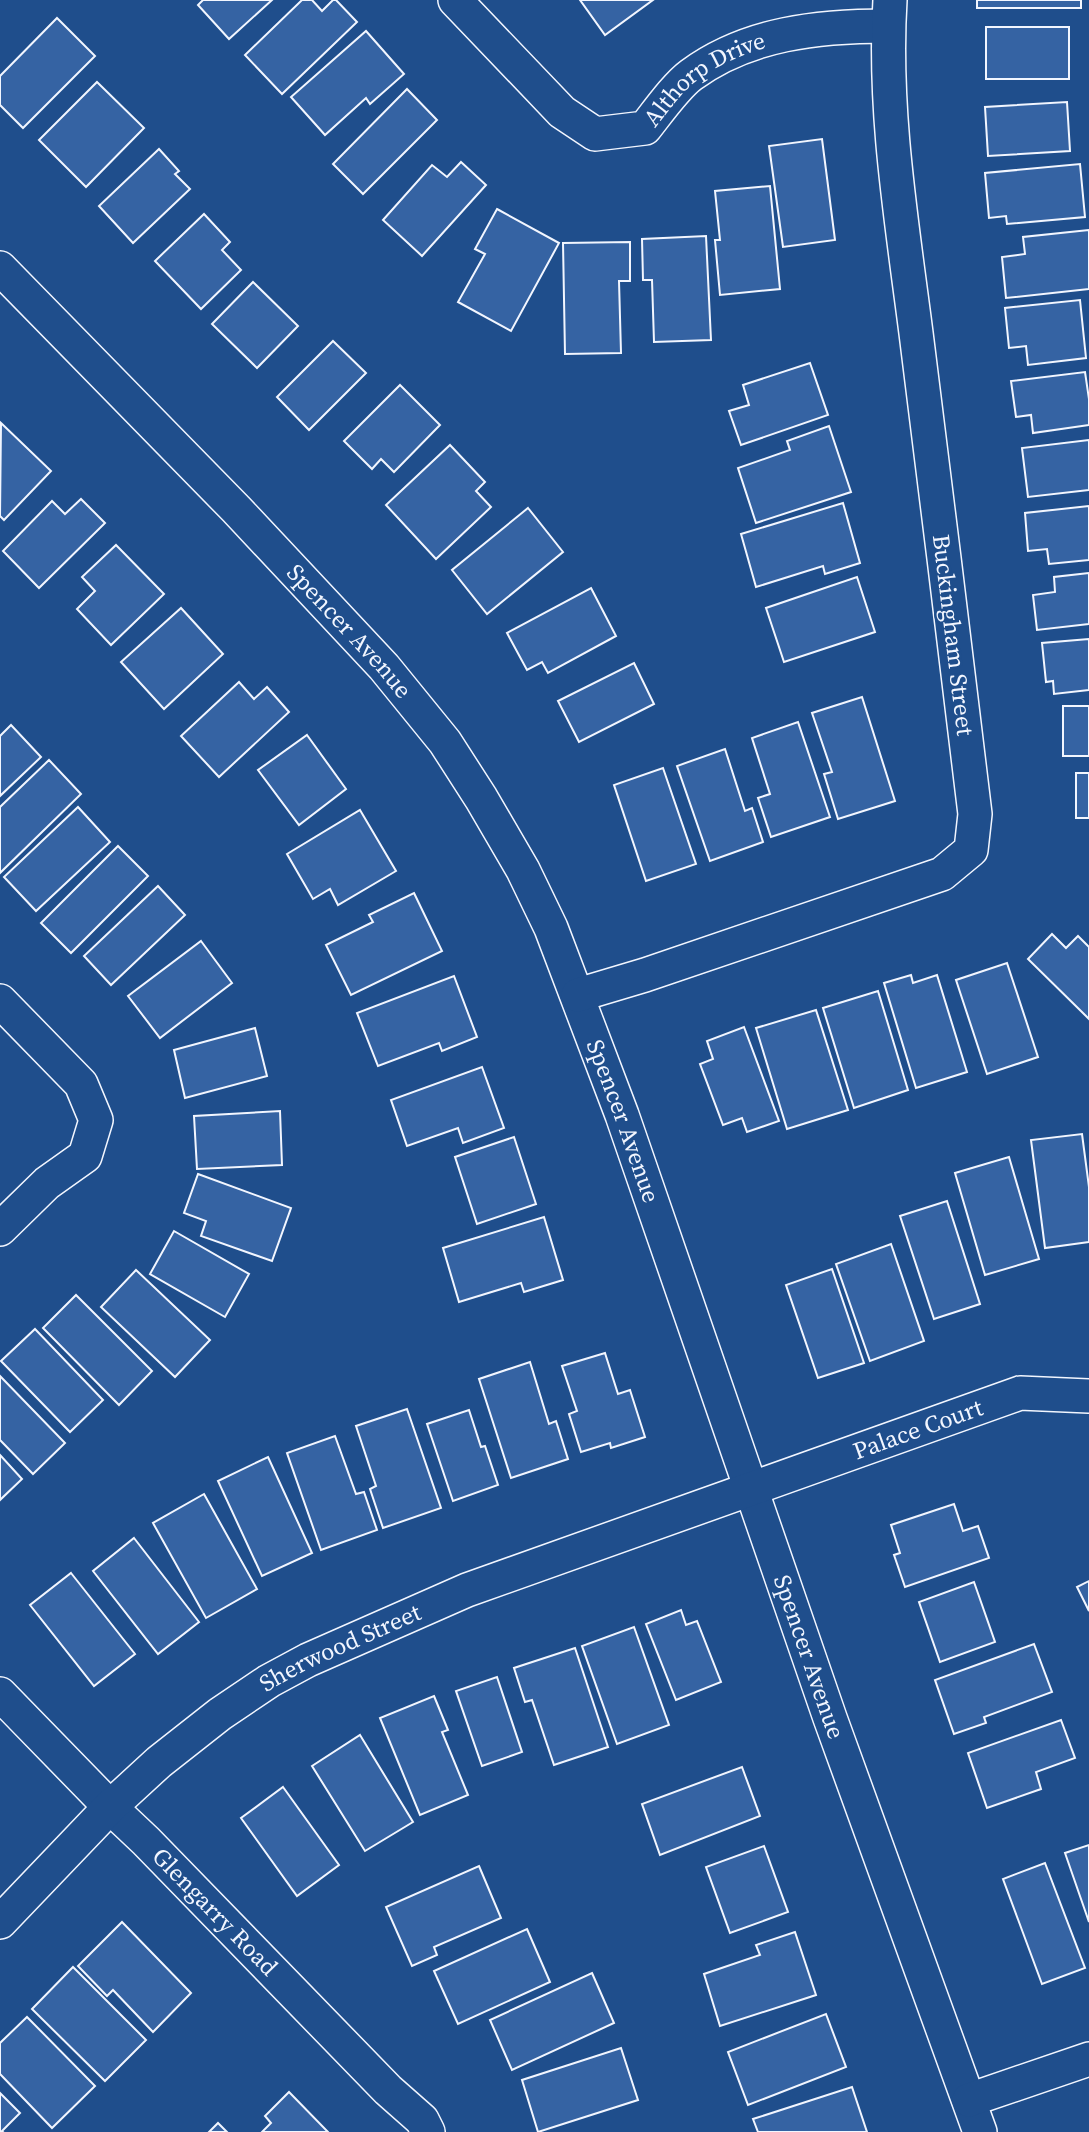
<svg xmlns="http://www.w3.org/2000/svg" width="1089" height="2132" font-family="'Source Serif 4',serif">
<style>
.building{fill:#3563a3;stroke:#f2f6ff;stroke-width:2}
.lines{fill:none;stroke-linecap:round;stroke-linejoin:round}
.minor-casing{stroke:#f2f6ff;stroke-width:36}
.minor{stroke:#1f4e8c;stroke-width:33}
.labels{text-anchor:middle;stroke-width:5;stroke-linejoin:round;paint-order:stroke}
.street-label{font-size:24px;fill:#f2f6ff;stroke:#1f4e8c}
</style>
<rect width="100%" height="100%" fill="#1f4e8c"/>
<g class="building">
<path d="M203,0H272L229,39L198,5Z"/>
<path d="M302,0H312L322,11L333,0H336L357,22L282,94L245,55Z"/>
<path d="M580,0H653L605,35Z"/>
<rect x="977" y="0" width="104" height="8"/>
<path d="M57,18L95,56L23,128L0,105V76Z"/>
<rect x="986" y="27" width="83" height="52"/>
<path d="M366,31L404,74L370,104L366,98L325,135L291,97Z"/>
<path d="M97,82L144,128L86,187L39,140Z"/>
<path d="M407,89L437,120L363,194L333,164Z"/>
<path d="M1067,102L1070,151L988,156L985,107Z"/>
<path d="M822,139L835,240L783,247L769,146Z"/>
<path d="M159,149L179,171L175,174L190,189L133,243L99,206Z"/>
<path d="M461,162L486,185L422,256L383,220L432,165L447,177Z"/>
<path d="M1080,164L1085,217L1007,224L1006,216L989,218L985,173Z"/>
<path d="M770,186L780,289L720,295L715,240H720L715,191Z"/>
<path d="M497,209L559,243L511,331L458,302L485,254L475,249Z"/>
<path d="M204,214L230,242L222,250L241,270L201,309L155,261Z"/>
<path d="M1089,230V289L1006,298L1002,257L1025,254L1023,237Z"/>
<path d="M706,236L711,340L654,342L652,280H643L642,239Z"/>
<path d="M630,242V281H619L621,353L565,354L563,243Z"/>
<path d="M253,282L298,326L257,368L212,324Z"/>
<path d="M1080,300L1086,358L1028,365L1026,346L1009,348L1005,308Z"/>
<path d="M333,341L366,373L309,430L277,397Z"/>
<path d="M810,363L828,415L741,445L729,411L749,405L743,385Z"/>
<path d="M1085,372L1089,399V425L1033,433L1031,415L1016,417L1011,381Z"/>
<path d="M400,385L440,425L394,472L381,459L372,469L344,441Z"/>
<path d="M1,423L51,471L4,520L0,516Z"/>
<path d="M829,426L851,492L756,523L738,468L790,450L787,441Z"/>
<path d="M1089,440V490L1028,497L1022,448Z"/>
<path d="M450,445L485,482L476,491L491,507L436,559L386,505Z"/>
<path d="M81,499L105,523L39,588L3,551L52,501L65,514Z"/>
<path d="M843,503L860,563L825,574L823,566L756,587L741,534Z"/>
<path d="M1089,506V560L1049,564L1047,549L1028,551L1025,513Z"/>
<path d="M528,508L563,552L487,614L452,570Z"/>
<path d="M116,545L164,594L111,645L77,609L95,591L82,577Z"/>
<path d="M1089,573V624L1037,630L1033,595L1055,592L1054,577Z"/>
<path d="M857,577L875,632L784,662L766,608Z"/>
<path d="M591,588L616,636L548,673L542,662L527,670L507,633Z"/>
<path d="M181,608L223,654L164,709L121,662Z"/>
<path d="M1089,639V690L1054,694L1053,681L1046,682L1042,643Z"/>
<path d="M634,663L654,704L579,742L558,701Z"/>
<path d="M239,682L254,699L267,687L289,712L219,777L181,736Z"/>
<path d="M862,697L895,801L838,819L824,774L832,772L812,713Z"/>
<rect x="1063" y="706" width="26" height="50"/>
<path d="M798,722L830,817L771,837L758,798L770,794L752,738Z"/>
<path d="M11,725L41,757L0,796V736Z"/>
<path d="M307,735L346,789L299,825L258,770Z"/>
<path d="M725,749L745,811L752,808L763,842L710,861L677,766Z"/>
<path d="M49,760L81,794L0,873V807Z"/>
<path d="M663,768L696,864L646,881L614,785Z"/>
<rect x="1076" y="773" width="13" height="45"/>
<path d="M78,807L110,842L36,911L4,877Z"/>
<path d="M360,810L396,871L338,905L330,889L313,899L287,854Z"/>
<path d="M118,846L148,876L71,953L41,923Z"/>
<path d="M158,886L185,915L111,985L84,956Z"/>
<path d="M414,893L442,951L351,995L326,945L373,922L369,915Z"/>
<path d="M1052,934L1066,948L1078,936L1089,947V1019L1028,959Z"/>
<path d="M201,941L232,983L160,1038L128,996Z"/>
<path d="M1007,963L1038,1057L987,1074L956,980Z"/>
<path d="M911,975L913,983L937,975L967,1072L916,1088L884,983Z"/>
<path d="M454,976L477,1037L442,1051L439,1043L378,1066L357,1013Z"/>
<path d="M878,991L908,1090L854,1108L823,1008Z"/>
<path d="M816,1010L848,1110L787,1129L756,1028Z"/>
<path d="M744,1027L779,1121L747,1132L742,1118L723,1125L700,1064L713,1059L707,1041Z"/>
<path d="M255,1028L267,1076L185,1098L174,1050Z"/>
<path d="M482,1067L504,1128L463,1143L458,1128L407,1146L391,1100Z"/>
<path d="M280,1111L282,1165L197,1169L194,1116Z"/>
<path d="M1082,1134L1089,1187V1242L1045,1248L1031,1140Z"/>
<path d="M514,1137L536,1204L477,1224L455,1157Z"/>
<path d="M1009,1157L1039,1259L985,1275L955,1173Z"/>
<path d="M198,1174L291,1208L272,1261L201,1236L206,1221L184,1213Z"/>
<path d="M947,1201L980,1304L934,1319L900,1216Z"/>
<path d="M544,1217L563,1280L524,1292L521,1283L459,1302L443,1248Z"/>
<path d="M174,1231L249,1274L225,1317L150,1274Z"/>
<path d="M891,1244L924,1341L870,1361L836,1264Z"/>
<path d="M832,1269L864,1363L818,1378L786,1285Z"/>
<path d="M136,1270L210,1340L175,1377L101,1307Z"/>
<path d="M76,1295L152,1371L119,1405L43,1328Z"/>
<path d="M35,1329L103,1400L70,1432L1,1361Z"/>
<path d="M605,1353L618,1394L630,1390L645,1437L611,1448L610,1443L581,1452L569,1414L577,1411L562,1366Z"/>
<path d="M530,1362L549,1424L556,1421L568,1459L511,1478L479,1379Z"/>
<path d="M0,1376L65,1443L33,1474L0,1440Z"/>
<path d="M407,1409L441,1508L383,1528L370,1489L376,1486L356,1426Z"/>
<path d="M469,1410L481,1447L485,1446L498,1485L453,1501L427,1424Z"/>
<path d="M335,1436L356,1494L364,1492L377,1530L321,1550L287,1453Z"/>
<path d="M0,1455L22,1479L0,1500Z"/>
<path d="M268,1457L312,1553L262,1576L218,1481Z"/>
<path d="M204,1494L257,1589L206,1618L153,1523Z"/>
<path d="M954,1504L963,1531L978,1526L989,1558L905,1587L894,1555L900,1553L891,1525Z"/>
<path d="M134,1538L199,1622L158,1654L93,1571Z"/>
<path d="M71,1573L135,1654L94,1686L30,1605Z"/>
<path d="M1089,1581V1611L1077,1587Z"/>
<path d="M974,1582L995,1642L940,1662L919,1602Z"/>
<path d="M681,1610L686,1625L697,1621L721,1682L676,1700L646,1624Z"/>
<path d="M634,1627L669,1725L617,1744L582,1646Z"/>
<path d="M1034,1644L1052,1692L984,1717L986,1723L954,1734L935,1680Z"/>
<path d="M575,1648L608,1747L554,1765L532,1700L525,1702L514,1668Z"/>
<path d="M497,1677L522,1752L482,1766L456,1691Z"/>
<path d="M434,1696L448,1730L442,1732L468,1795L420,1815L380,1718Z"/>
<path d="M1061,1720L1075,1758L1036,1772L1041,1789L987,1808L968,1753Z"/>
<path d="M360,1735L413,1822L365,1851L312,1766Z"/>
<path d="M742,1767L760,1816L660,1855L642,1804Z"/>
<path d="M283,1787L339,1865L297,1896L241,1818Z"/>
<path d="M1089,1845V1922L1065,1853Z"/>
<path d="M764,1846L788,1912L730,1933L706,1867Z"/>
<path d="M1045,1863L1085,1968L1042,1984L1003,1879Z"/>
<path d="M479,1866L501,1918L434,1947L437,1955L412,1966L386,1907Z"/>
<path d="M122,1922L191,1993L153,2032L113,1990L107,1996L78,1966Z"/>
<path d="M527,1929L550,1982L458,2024L434,1971Z"/>
<path d="M795,1932L816,1995L720,2026L704,1974L760,1955L756,1945Z"/>
<path d="M73,1967L146,2040L105,2081L32,2009Z"/>
<path d="M592,1973L614,2023L512,2070L490,2020Z"/>
<path d="M826,2014L846,2067L748,2105L728,2052Z"/>
<path d="M27,2017L95,2086L52,2128L0,2074V2043Z"/>
<path d="M621,2048L638,2100L538,2132L522,2080Z"/>
<path d="M852,2087L867,2132H758L753,2119Z"/>
<path d="M289,2092L328,2132H262L271,2123L265,2116Z"/>
<path d="M0,2093L20,2113L2,2131L3,2132H0Z"/>
<path d="M218,2123L227,2132H209Z"/>
</g>
<g class="lines">
<defs>
<g id="minor">
<path id="s1" d="M455,0L562,112L595,134L645,128C657,113 676,86 691,75C748,33 819,26 888,26"/>
<path id="s2" d="M0,268L236,509L384,667L445,742L481,798L523,870L551,928L622,1115L830,1718L980,2132"/>
<path d="M578,995L645,975L942,874L971,850L975,814C956,654 936,493 916,333C902,223 883,111 890,0"/>
<path d="M0,1001L81,1084L96,1120L85,1156L47,1183L0,1229"/>
<path id="s3" d="M0,1694L110,1807L146,1841L388,2090L422,2120L428,2132"/>
<path id="s4" d="M0,1922L110,1807L159,1762L220,1714L269,1681L308,1660L467,1590L1020,1393L1089,1396"/>
<path d="M969,2100L1089,2059"/>
</g>
</defs>
<use href="#minor" class="minor-casing"/>
<use href="#minor" class="minor"/>
</g>
<g class="labels">
<g class="street-label">
<text dy="8" stroke="none"><textPath href="#s1" startOffset="324">Althorp Drive</textPath></text>
<text dy="8" stroke="none"><textPath href="#s2" startOffset="504">Spencer Avenue</textPath></text>
<text transform="translate(953 635) rotate(83)" y="8">Buckingham Street</text>
<text dy="8" stroke="none"><textPath href="#s2" startOffset="1071">Spencer Avenue</textPath></text>
<text dy="8" stroke="none"><textPath href="#s4" startOffset="1059">Palace Court</textPath></text>
<text dy="8" stroke="none"><textPath href="#s4" startOffset="441">Sherwood Street</textPath></text>
<text dy="8" stroke="none"><textPath href="#s2" startOffset="1638">Spencer Avenue</textPath></text>
<text dy="8" stroke="none"><textPath href="#s3" startOffset="306">Glengarry Road</textPath></text>
</g>
</g>
</svg>
